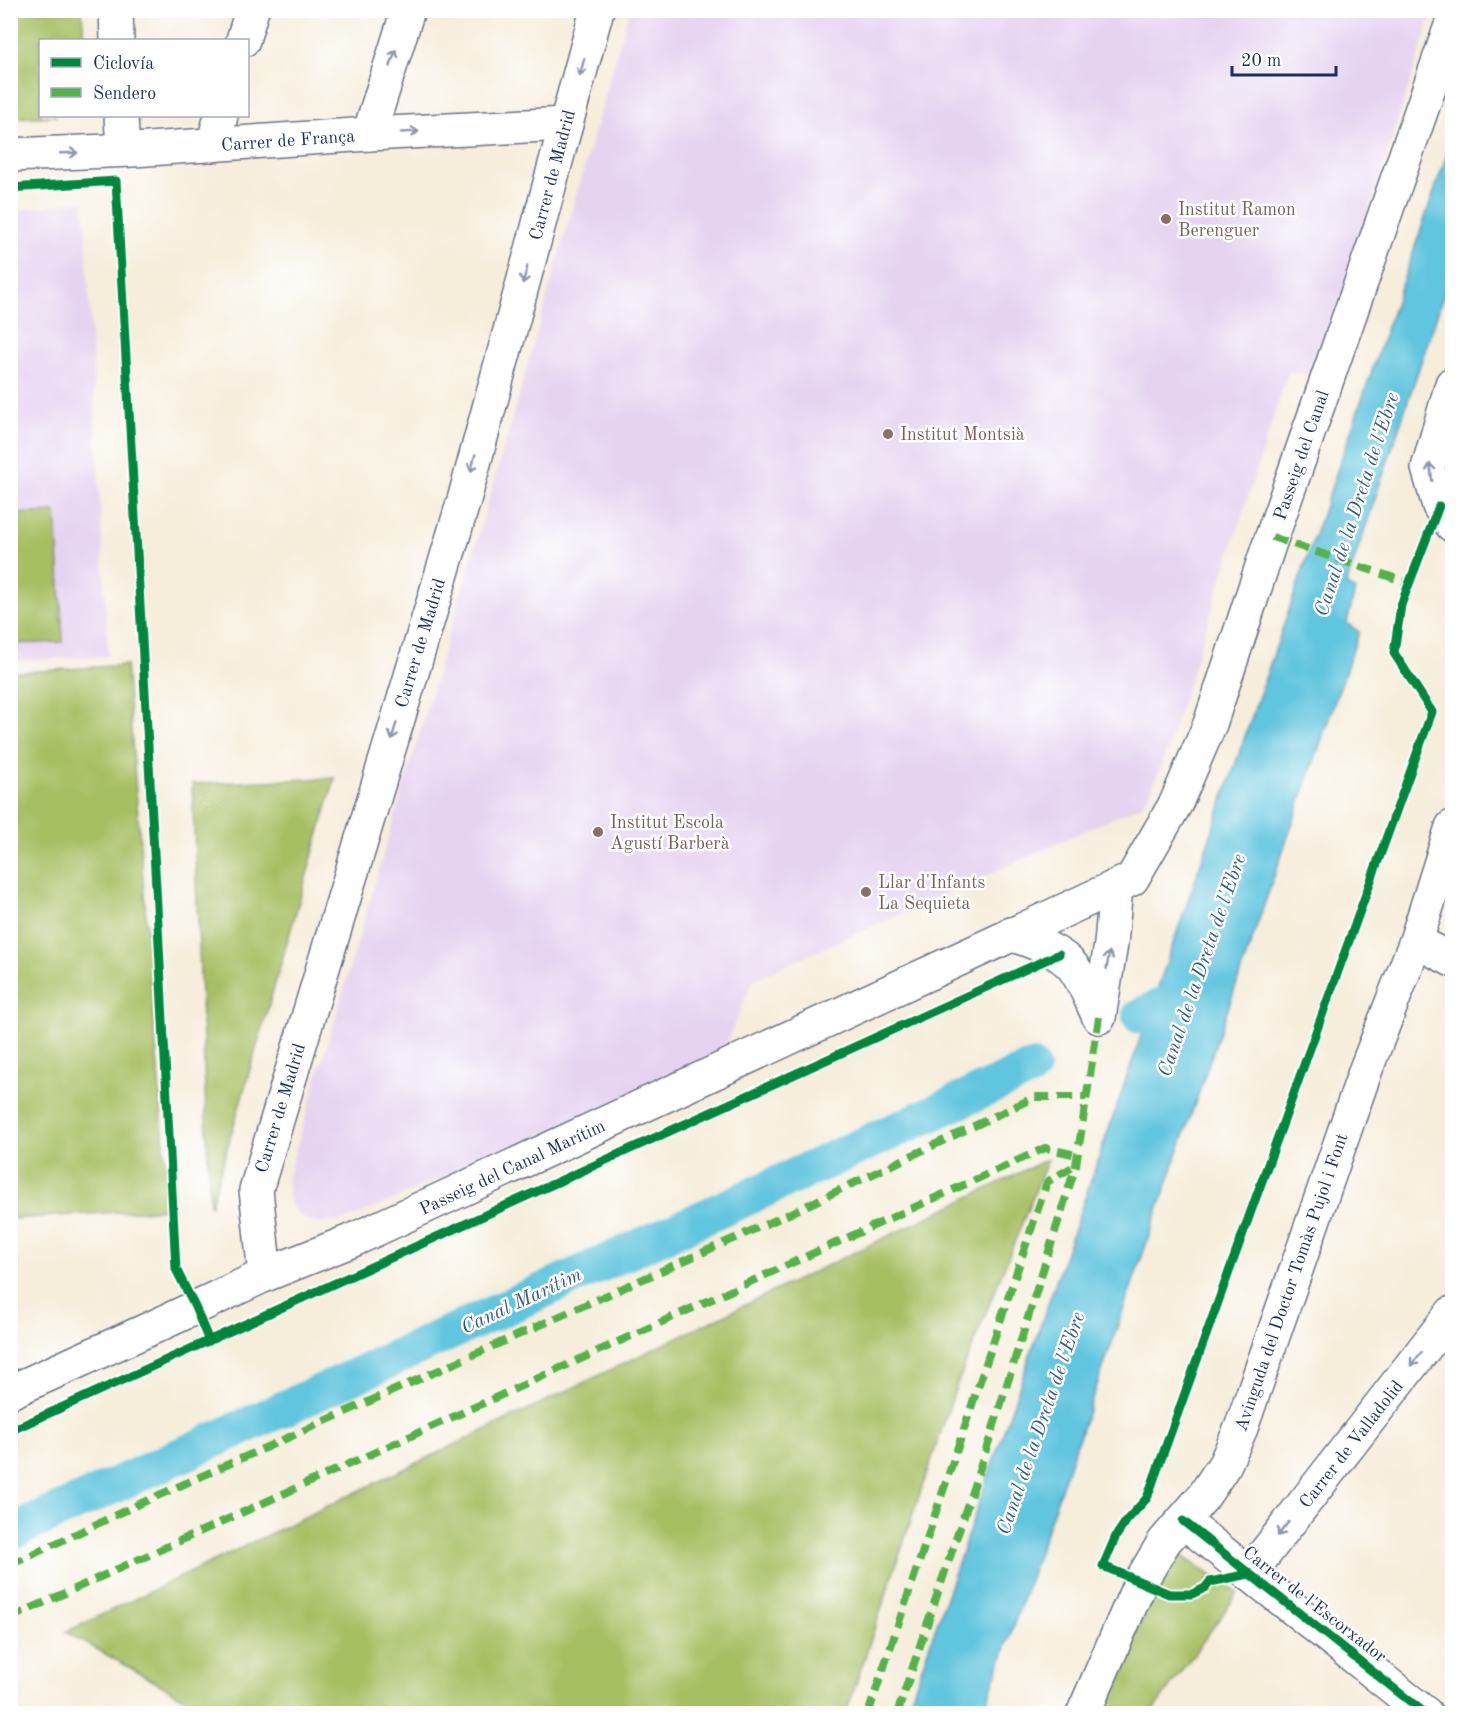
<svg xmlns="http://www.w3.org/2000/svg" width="1463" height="1724" font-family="'Old Standard TT',serif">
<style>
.built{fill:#e5d3f0}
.green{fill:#a7bf64;stroke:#617761;stroke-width:1.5}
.water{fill:#60c5de;stroke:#3e7a9e;stroke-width:1.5}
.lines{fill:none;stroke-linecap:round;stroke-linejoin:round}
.canal{stroke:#60c5de;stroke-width:36}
.minor-casing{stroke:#687289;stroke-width:36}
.minor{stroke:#fff;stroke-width:33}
.quiet{stroke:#55b248;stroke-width:8;stroke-dasharray:15 8;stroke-linecap:butt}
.cycleway-casing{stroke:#fff;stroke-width:13}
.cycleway{stroke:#00873e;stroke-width:9}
.oneway{stroke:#8d97ae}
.education-dot{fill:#8d6e63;stroke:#fff;stroke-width:2}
.labels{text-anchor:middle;stroke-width:5;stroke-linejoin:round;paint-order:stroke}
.street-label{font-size:18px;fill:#1b2f5e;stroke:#fff}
.education-label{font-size:18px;fill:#785e54;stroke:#fff;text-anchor:start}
.water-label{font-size:20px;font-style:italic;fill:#305c84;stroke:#fff}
</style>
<rect width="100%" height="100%" fill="#fff"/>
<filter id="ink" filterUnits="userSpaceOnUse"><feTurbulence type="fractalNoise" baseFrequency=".0167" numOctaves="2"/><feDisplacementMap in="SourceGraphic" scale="12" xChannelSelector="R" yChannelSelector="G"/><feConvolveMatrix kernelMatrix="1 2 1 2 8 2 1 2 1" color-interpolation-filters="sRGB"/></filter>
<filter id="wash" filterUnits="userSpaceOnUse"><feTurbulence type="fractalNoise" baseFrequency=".008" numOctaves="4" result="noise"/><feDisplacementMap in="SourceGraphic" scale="24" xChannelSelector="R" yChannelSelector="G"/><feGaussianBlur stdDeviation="1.35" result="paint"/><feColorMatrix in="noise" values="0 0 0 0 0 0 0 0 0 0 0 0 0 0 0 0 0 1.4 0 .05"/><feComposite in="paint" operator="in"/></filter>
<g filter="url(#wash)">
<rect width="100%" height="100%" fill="#f6edda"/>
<g class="built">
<path d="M629,11H1433L1342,294L1312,375L1288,372L1168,747L1151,791L1142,805L753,980L721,1056L344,1221L319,1224L302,1218L293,1208L288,1198V1176L491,492Z"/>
<path d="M84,201L108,656L11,661V211Z"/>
</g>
<g class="green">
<path d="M11,10L82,11L84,40H40V116H57L11,118Z"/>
<path d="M56,512L63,642L11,644V514Z"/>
<path d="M126,665L169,1209L11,1219V673Z"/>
<path d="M335,778L210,1207L192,784Z"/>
<path d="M1048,1159L956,1387L846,1713H211L66,1632Z"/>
<path d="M1176,1552L1238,1593L1151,1713L1096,1714Z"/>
</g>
<path class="water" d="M1452,140V270L1346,585L1355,590L1347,623L1359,632L983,1713H906Z"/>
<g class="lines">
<g class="canal">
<path d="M1140,1016L1192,991"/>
<path d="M10,1533L1032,1068"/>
</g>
</g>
</g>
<g filter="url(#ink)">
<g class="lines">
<defs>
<g id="minor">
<path d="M116,10L117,40"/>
<path d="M243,40L252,10"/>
<path d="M121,116L123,150"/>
<path d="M369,134L408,10"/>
<path d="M213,145L221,116"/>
<path d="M10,155L133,150L369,134L566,124"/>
<path d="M1452,384L1428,468L1439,506L1452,525"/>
<path d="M1011,934C1032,942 1058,949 1073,967C1084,981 1091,1001 1099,1017"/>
<path d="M1416,941L1452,960"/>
<path d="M1099,1017L1111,944L1116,886"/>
<path d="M265,1275L256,1190L464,500L597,10"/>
<path d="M10,1392L156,1326L265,1275L353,1240L1132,879L1176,803L1210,724L1268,548L1452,23"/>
<path d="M1183,1521L1426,1714"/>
<path d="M1249,1574L1452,1313"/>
<path d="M1083,1714L1141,1581L1164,1542L1203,1497L1225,1464L1241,1428L1366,1069L1416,941L1452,827"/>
</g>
</defs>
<use href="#minor" class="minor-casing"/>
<use href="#minor" class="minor"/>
<g class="quiet">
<path d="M1272,537L1409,583"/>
<path d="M10,1565L137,1505L791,1213L1035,1097H1086"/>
<path d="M10,1618L1045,1148L1077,1155"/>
<path d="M868,1714L1047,1182L1076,1165"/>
<path d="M897,1714L991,1435L1076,1165L1099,1017"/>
</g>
<defs>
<g id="cycleway">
<path d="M10,188L116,181L156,887L176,1269L195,1307L209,1341"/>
<path d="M10,1431L1059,954"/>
<path d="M1183,1521L1426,1714"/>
<path d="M1249,1574L1210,1582L1205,1588L1192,1594H1169L1103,1566L1116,1536L1127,1520L1147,1498L1432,712L1394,653L1401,605L1439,506"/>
</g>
</defs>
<use href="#cycleway" class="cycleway-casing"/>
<use href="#cycleway" class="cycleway"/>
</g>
<defs><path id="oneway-shaft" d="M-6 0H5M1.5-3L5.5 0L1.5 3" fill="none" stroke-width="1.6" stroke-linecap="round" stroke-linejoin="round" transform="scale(1.5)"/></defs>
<g class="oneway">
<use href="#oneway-shaft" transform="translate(393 58) rotate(-73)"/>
<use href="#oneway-shaft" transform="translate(582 67) rotate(105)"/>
<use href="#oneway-shaft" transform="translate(410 132) rotate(-3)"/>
<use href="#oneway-shaft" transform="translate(69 153) rotate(-2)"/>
<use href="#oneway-shaft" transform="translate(525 275) rotate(106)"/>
<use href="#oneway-shaft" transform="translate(473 463) rotate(105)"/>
<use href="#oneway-shaft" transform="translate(1431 472) rotate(-98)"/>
<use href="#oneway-shaft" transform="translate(394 731) rotate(107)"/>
<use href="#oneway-shaft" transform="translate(1108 960) rotate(-81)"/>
<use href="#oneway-shaft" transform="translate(1416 1359) rotate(128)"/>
<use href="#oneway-shaft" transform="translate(1283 1529) rotate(128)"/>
</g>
</g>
<g class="education-dot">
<circle cx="1166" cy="219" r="6"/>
<circle cx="888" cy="434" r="6"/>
<circle cx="598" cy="832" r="6"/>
<circle cx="866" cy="892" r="6"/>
</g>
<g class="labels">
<g class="street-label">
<text transform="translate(288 140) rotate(-4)" y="6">Carrer de França</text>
<text transform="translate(552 175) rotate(-75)" y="6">Carrer de Madrid</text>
<text transform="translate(1301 455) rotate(-71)" y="6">Passeig del Canal</text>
<text transform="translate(420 643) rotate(-73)" y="6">Carrer de Madrid</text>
<text transform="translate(280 1108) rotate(-73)" y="6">Carrer de Madrid</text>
<text transform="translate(512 1167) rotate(-25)" y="6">Passeig del Canal Marítim</text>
<text transform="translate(1291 1282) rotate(-71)" y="6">Avinguda del Doctor Tomàs Pujol i Font</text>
<text transform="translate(1351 1444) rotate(-52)" y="6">Carrer de Valladolid</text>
<text transform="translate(1315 1604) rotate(38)" y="6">Carrer de l'Escorxador</text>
</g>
<g class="education-label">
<text x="1178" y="215">Institut Ramon<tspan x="1178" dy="21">Berenguer</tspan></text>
<text x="900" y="440">Institut Montsià</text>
<text x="610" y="828">Institut Escola<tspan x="610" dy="21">Agustí Barberà</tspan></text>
<text x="878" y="888">Llar d'Infants<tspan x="878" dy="21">La Sequieta</tspan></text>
</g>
<g class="water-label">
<text transform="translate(1356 504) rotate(-72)" y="7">Canal de la Dreta de l'Ebre</text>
<text transform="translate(1201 965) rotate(-71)" y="7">Canal de la Dreta de l'Ebre</text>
<text transform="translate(521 1300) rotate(-25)" y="7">Canal Marítim</text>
<text transform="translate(1040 1423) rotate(-71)" y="7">Canal de la Dreta de l'Ebre</text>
</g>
</g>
<rect width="1463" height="1724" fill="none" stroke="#fff" stroke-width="36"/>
<rect x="39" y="39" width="210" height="78" fill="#ffffff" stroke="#a4acbf" stroke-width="1.5"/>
<rect x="51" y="58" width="30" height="9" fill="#00873e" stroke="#a4acbf" stroke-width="1.5"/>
<text x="93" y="69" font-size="18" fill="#1b2f5e">Ciclovía</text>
<rect x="51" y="88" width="30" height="9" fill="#55b248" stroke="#a4acbf" stroke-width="1.5"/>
<text x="93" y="99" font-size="18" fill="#1b2f5e">Sendero</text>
<path d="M1232 66v9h104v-9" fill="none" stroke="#1b2f5e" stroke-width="3"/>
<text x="1241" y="66" font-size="18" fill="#1b2f5e" stroke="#ffffff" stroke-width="4.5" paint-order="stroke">20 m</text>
</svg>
